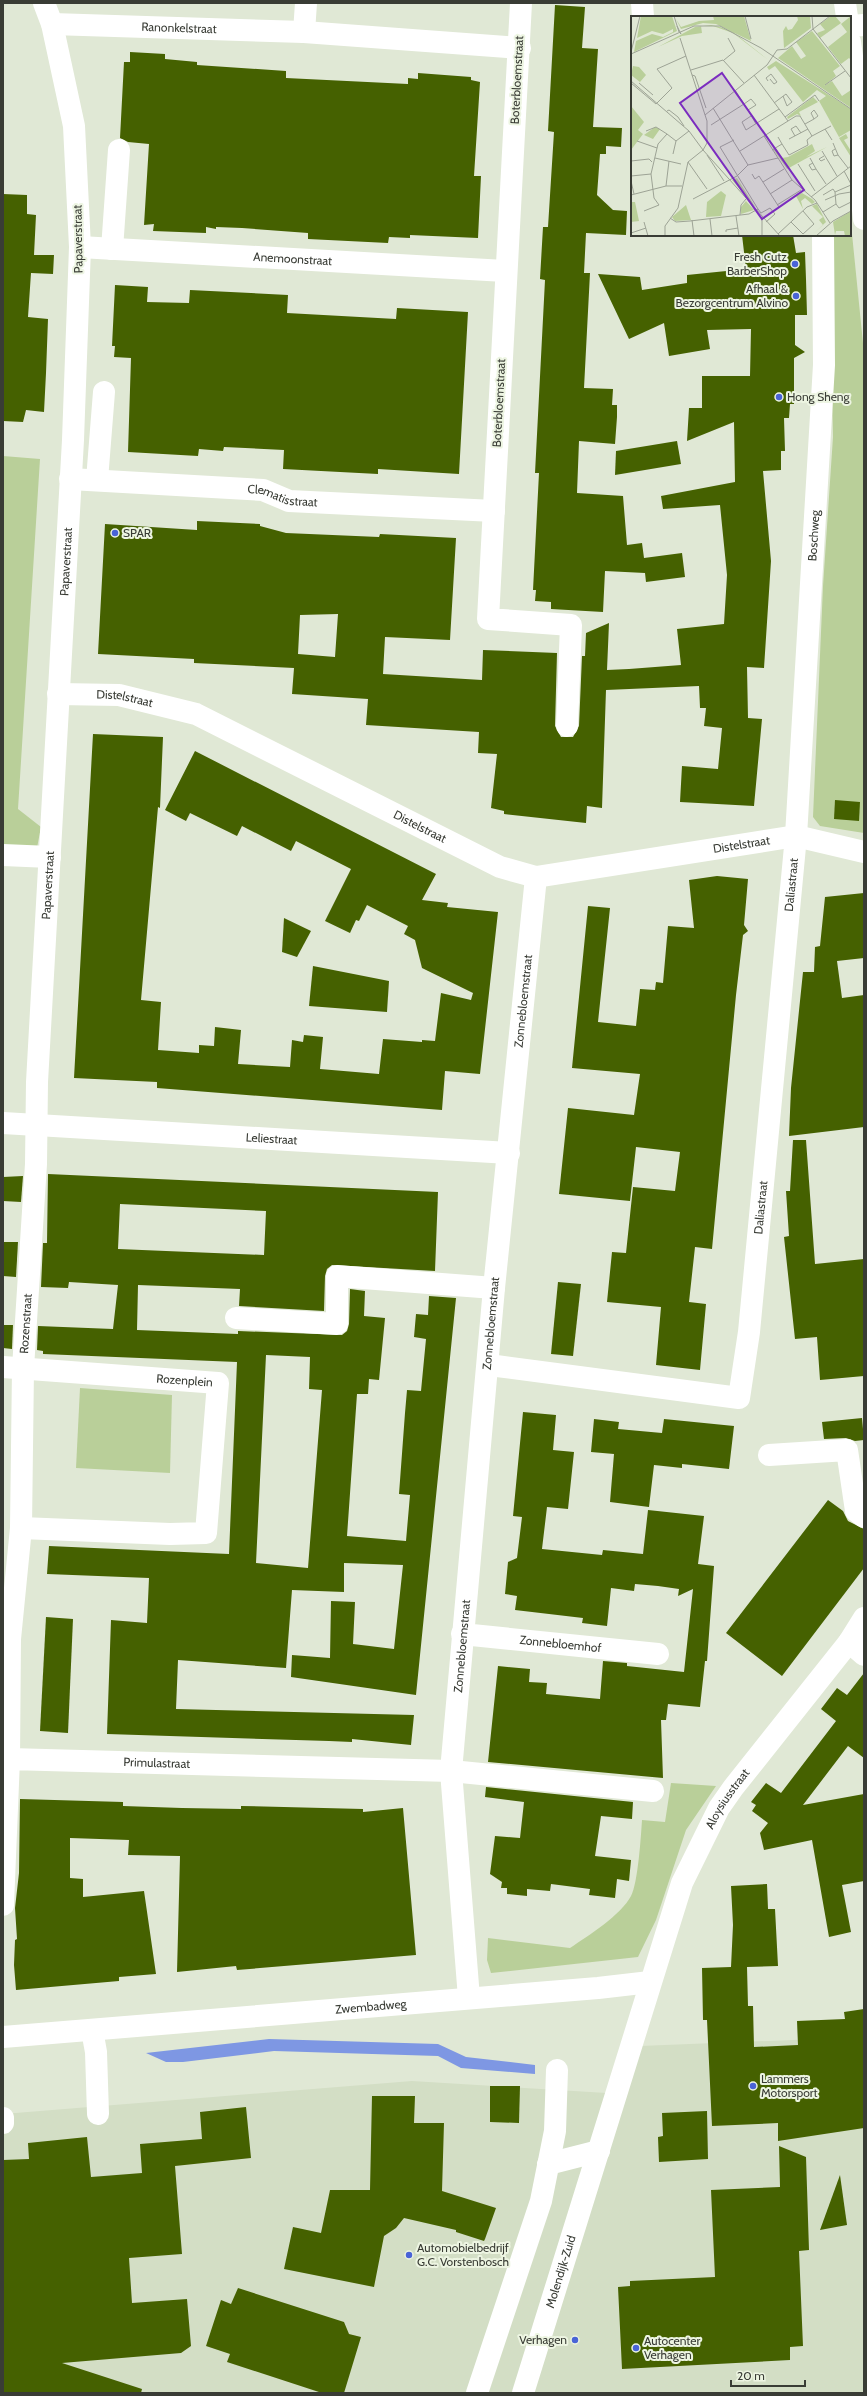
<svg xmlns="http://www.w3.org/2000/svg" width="867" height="2396" font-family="Cabin,sans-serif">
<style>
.built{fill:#d3dec5}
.green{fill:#b9cf99}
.water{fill:#7e97e3}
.building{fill:#456100;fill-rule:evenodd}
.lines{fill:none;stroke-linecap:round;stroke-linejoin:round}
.minor{stroke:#fff;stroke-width:22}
.poi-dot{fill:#4963d7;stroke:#edf5e2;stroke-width:1.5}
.labels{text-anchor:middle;stroke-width:4;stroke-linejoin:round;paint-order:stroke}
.street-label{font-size:12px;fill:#393c35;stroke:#edf5e2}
.poi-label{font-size:12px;fill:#393c35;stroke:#edf5e2;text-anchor:start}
.inset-road{fill:none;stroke:#9da395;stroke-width:1}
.view{fill:#7b2cbf;fill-opacity:0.15;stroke:#7b2cbf;stroke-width:2}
.inset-edge{fill:none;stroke:#393c35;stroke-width:2}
</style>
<rect width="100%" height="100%" fill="#e0e8d5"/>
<path class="built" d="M864,2029V2393H3V2114L412,2081L623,2094L640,2046L817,2039Z"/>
<g class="green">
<path d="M850,214L864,353V833L820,826L813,817L823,586L833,437L830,295L832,235H850Z"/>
<path d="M3,456L40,459L18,809L41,827L36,853L3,851Z"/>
<path d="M80,1388L172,1395L170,1473L76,1468Z"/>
<path d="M671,1783L716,1786L686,1830L656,1920L638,1957L491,1973L487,1960L488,1938L570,1948C588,1936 621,1915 631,1896C638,1883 641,1836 642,1820L665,1822Z"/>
</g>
<path class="water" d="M269,2039L438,2044L466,2057L535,2065V2074L461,2068L438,2056L274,2051L183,2062H166L146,2053Z"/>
<g class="building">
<path d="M555,5L585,7L582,48L598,49L593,127L622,128L621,147L606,146V154H600L597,195L613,210L627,211L626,235L586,233L584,273H590L584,388L613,389L612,405H617V417L615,444L579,441L577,493L623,496L627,545L642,543L644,558L682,553L685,577L646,582L645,573L605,571L603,612L551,609V602L535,601L536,590H533L539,473H535L545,280L540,279L543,227H548L554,132L548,131Z"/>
<path d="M130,52L165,54V59L197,62V65L286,71V78L408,84V78L418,79V73L471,77V80L480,82L474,176H481L478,238L410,235V238L389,237L388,243L308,239V233L242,228L216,227V229L206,227V233L153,231L154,224L144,225L149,144L128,142L120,138L124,62H130Z"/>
<path d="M3,194L27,195V214L36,215L34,255H54L53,274L31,273L28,317L48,319L46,373L44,412L26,410L23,422L3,421Z"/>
<path d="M742,235H793L796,253L805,252L806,279L807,315H795V345L805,352L794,358V404H790L789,418H784L785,451H781V470L763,471L771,561L764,668L747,667L748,718L762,719L754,806L680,802L682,766L718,769L722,728L704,726L706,708H700L699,686L606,690L602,808L587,806L586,823L504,814V811L491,808L497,754L478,753L479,732L366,725L368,699L292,694L294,668L194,663V659L98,654L105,524L197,530V521L260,524V526L286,533L379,537L380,534L456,538L450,640L385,637L383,674L482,680L483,650L557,653L555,726L561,737H573L579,726L582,656H585L586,633L609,623L607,670L629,669L681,665L677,629L724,624L727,575L720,505L663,509L661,496L735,482L734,422L687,441L689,408H702V376H750L751,329L707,330L710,349L669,356L664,323L629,339L598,274L640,277L642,290L687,283V275L746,269ZM338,614L335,657L298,654L300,615Z"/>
<path d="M115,285L148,287L147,302L189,303L190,290L288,295L287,313L396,319L397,308L468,312L459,474L378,469V474L283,469L284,450L224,447L223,451L199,449L198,456L128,452L131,358L114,357L115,346H112Z"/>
<path d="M677,441L681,464L615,475L616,451Z"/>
<path d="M93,734L163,737L160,808L158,807L141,1000L161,1002L158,1050L199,1053V1045L214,1046L215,1027L241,1030L238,1064L290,1067L292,1040L303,1042L304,1035L323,1037L320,1069L379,1074L383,1039L422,1042V1040L435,1041L441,993L471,1000L473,993L422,968L415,940L404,934L408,926L367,905L359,921L356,920L350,933L325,921L351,869L296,841L291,851L242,826L237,836L190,813L186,821L165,810L195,751L436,874L422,900L448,903L447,907L498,912L480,1074L445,1071L442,1110L157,1088V1082L74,1078Z"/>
<path d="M835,800L860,802L859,821L834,819Z"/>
<path d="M717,876L748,879L744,925L748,931L743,935L736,995L712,1249L695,1247L689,1302L706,1304L700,1370L656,1365L661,1307L607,1302L612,1252L626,1253L633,1187L675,1191L680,1152L636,1147L630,1201L559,1194L568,1108L634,1115L640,1074L572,1068L588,906L610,908L598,1022L636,1026L640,989L655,990L656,982L663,983L668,926L694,928L689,880Z"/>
<path d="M864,893V958L837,961L842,998L864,995V1127L789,1136L791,1088L803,972H814L815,947L820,946L825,897Z"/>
<path d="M284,918L311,931L297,957L282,952Z"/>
<path d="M313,966L389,981L387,1012L309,1006Z"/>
<path d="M793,1140H806L815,1264L864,1259V1376L820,1380L817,1337L795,1339L784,1237L789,1236L786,1191H790Z"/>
<path d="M48,1174L438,1192L435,1271L332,1265L327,1269L325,1276L324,1311L239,1306L240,1289L138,1285L137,1330L238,1334V1331L342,1335L347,1331L349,1324L350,1289L365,1291L364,1316L385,1318L379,1380L369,1379L368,1394H357L347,1536L406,1541L410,1495L399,1494L405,1413L407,1390L421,1391L426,1339L414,1337L416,1314L428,1315L429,1296L456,1298L416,1695L291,1677L292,1655L330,1658L331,1601L355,1602L353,1644L394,1649L403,1565L344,1563V1592L292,1590L286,1668L178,1660L176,1709L414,1715L411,1745L352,1739V1742L329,1741L107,1734L111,1620L147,1623L149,1578L47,1574L49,1546L229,1554L237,1362L43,1354V1351L37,1350L38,1326L113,1329L118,1285L69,1282L68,1288L41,1287L43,1243H47ZM120,1204L266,1211L264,1255L118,1249ZM266,1355L310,1357L309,1389L322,1390L308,1568L256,1563Z"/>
<path d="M23,1176L21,1202L3,1201V1177Z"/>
<path d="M3,1242H18L16,1277L3,1276Z"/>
<path d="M558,1282L581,1284L573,1356L551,1354Z"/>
<path d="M3,1325H13L12,1349L3,1348Z"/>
<path d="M523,1412L556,1415L553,1450L574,1452L568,1509L547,1507L542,1549L602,1555L603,1550L643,1554L648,1510L704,1516L698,1564L714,1566L707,1661H705L700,1707L668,1704L666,1720H661L663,1778L488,1762L498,1666L530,1669L529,1682L547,1683L546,1694L600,1699L603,1661L627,1663V1666L684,1672L693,1589L678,1596L679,1589L658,1586L635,1584L634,1591L611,1588L607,1626L582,1623L583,1618L515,1610L517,1596L505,1594L508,1562L517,1558L522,1517L513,1516Z"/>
<path d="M862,1418L864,1440L855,1441L846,1438L824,1439L822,1422Z"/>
<path d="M594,1419L619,1422L618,1429L662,1433L664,1419L734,1426L729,1469L682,1464V1468L654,1465L649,1507L610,1502L614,1454L591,1452Z"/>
<path d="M828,1500L843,1511L848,1521L864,1529V1568L782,1676L726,1633Z"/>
<path d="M46,1617L73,1619L68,1733L40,1731Z"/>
<path d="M864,1673V1758L848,1746L803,1805L864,1794V1881L842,1885L851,1932L829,1937L812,1840L764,1850L760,1833L768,1823L752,1811L756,1805L751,1802L766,1783L781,1793L836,1721L821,1709L837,1688L847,1695Z"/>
<path d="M486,1787L633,1802L632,1819L601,1816L595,1856L631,1860L629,1881L617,1879L615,1898L589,1895L590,1889L551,1884L550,1891L527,1889V1896L507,1894V1888H501L502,1882L490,1874L495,1836L520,1838L524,1802L485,1797Z"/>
<path d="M20,1799L123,1802V1806L182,1808L241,1809V1806L363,1809V1812L403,1808L416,1955L237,1970L236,1966L177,1972L180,1856L128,1855L129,1840L70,1838V1878L83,1879V1897L144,1891L156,1974L119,1977V1981L16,1990L14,1965L15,1940L17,1939L15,1908L19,1873Z"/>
<path d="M767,1884L768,1909H775L778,1966L747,1967L748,2006H753L754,2047L798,2045L797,2021L845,2019L844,2012L864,2009V2128L778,2141V2123L712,2126L707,2020H703L702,1968L731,1967L733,1925L731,1886Z"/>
<path d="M490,2086H520L519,2123L490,2122Z"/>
<path d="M372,2096H415L414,2123H444L442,2191L496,2208L485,2239L484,2241L456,2232V2230L404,2218L396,2228L384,2236L374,2287L284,2269L293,2227L321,2233L330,2190H370Z"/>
<path d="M246,2107L251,2158L175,2166L182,2254L129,2258L132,2303L187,2299L191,2346L181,2353L62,2363L142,2389L141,2393H3V2160L29,2159L28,2143L87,2137L91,2177L142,2173L140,2144L202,2139L200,2112Z"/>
<path d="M707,2111L708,2159L659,2162L658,2137L663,2136L662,2113Z"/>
<path d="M779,2146L806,2157L809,2250L799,2251L803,2346L790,2347V2360L622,2369L618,2287L630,2286V2281L715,2277L711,2190L780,2187Z"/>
<path d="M840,2175L847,2225L820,2230Z"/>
<path d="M238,2288L344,2322L349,2334L361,2337L344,2393H322L227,2362L230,2354L206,2346L221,2300L231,2304Z"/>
</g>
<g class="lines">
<g class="minor">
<path d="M521,3L488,619L571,625L567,726"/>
<path d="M642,3L643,17"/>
<path d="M845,3L847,17"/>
<path id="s1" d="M52,24L304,32L520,48"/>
<path d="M850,26L864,25"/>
<path d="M304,32L306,3"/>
<path d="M850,42L861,122L860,182L864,219"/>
<path id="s2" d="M80,247L505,271"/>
<path d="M112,249L119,150"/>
<path id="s3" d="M70,479L263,490L289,501L494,511"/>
<path d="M97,480L104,392"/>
<path id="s4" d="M58,694L119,695L196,714L500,867L536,877L796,836L864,852"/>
<path d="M3,855L50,857"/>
<path id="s5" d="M3,1123L509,1153"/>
<path d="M236,1318L337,1324V1276L494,1288"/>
<path id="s6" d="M489,1365L739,1398L749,1332L796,836L824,365L823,235"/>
<path id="s7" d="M3,1367L218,1383L206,1533L170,1534L21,1528"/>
<path d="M769,1455L847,1450L856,1511L864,1517"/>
<path id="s8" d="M462,1634L658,1654"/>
<path d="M3,1638L10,1639L9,1759H3"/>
<path id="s9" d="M10,1639L21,1528L23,1368L36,1164L37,1082L73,440L80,247L74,126L52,24L44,3"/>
<path d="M849,1642L864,1655"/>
<path id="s10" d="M3,1905L9,1759L451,1771L653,1791"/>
<path id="s11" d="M469,1998L451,1771L494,1288L536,877"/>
<path d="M92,2030L96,2052L98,2114"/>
<path id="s12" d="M3,2037L598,1988L650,1982"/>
<path d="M3,2118V2123"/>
<path d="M548,2164L599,2151"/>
<path d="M477,2393L541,2201L555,2131L557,2070"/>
<path id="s13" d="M523,2393L682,1883L719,1808L733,1788L849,1642L864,1618"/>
</g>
</g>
<g class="poi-dot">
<circle cx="795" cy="264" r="4"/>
<circle cx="796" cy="296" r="4"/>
<circle cx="779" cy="397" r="4"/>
<circle cx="115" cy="533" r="4"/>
<circle cx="753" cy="2086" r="4"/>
<circle cx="409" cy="2255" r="4"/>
<circle cx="575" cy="2340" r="4"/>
<circle cx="636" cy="2348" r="4"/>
</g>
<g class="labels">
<g class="street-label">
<text dy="4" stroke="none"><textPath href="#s1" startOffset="127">Ranonkelstraat</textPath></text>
<text transform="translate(517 80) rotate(-87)" y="4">Boterbloemstraat</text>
<text transform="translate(78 239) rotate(-91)" y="4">Papaverstraat</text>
<text dy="4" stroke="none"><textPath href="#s2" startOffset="213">Anemoonstraat</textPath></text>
<text transform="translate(499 403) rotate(-87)" y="4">Boterbloemstraat</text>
<text dy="4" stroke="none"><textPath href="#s3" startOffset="214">Clematisstraat</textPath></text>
<text dy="4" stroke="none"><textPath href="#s6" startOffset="1118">Boschweg</textPath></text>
<text dy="4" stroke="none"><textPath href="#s9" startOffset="1079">Papaverstraat</textPath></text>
<text dy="4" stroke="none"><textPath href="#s4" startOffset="67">Distelstraat</textPath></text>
<text dy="4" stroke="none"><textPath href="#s4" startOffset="391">Distelstraat</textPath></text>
<text dy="4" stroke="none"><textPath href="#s4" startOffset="726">Distelstraat</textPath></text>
<text dy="4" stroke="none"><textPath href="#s6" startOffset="768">Daliastraat</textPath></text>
<text dy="4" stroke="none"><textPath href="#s9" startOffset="755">Papaverstraat</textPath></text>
<text dy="4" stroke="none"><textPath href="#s11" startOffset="1001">Zonnebloemstraat</textPath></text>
<text dy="4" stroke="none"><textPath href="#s5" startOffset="269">Leliestraat</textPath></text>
<text dy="4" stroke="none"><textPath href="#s6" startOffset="444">Daliastraat</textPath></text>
<text dy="4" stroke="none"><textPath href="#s9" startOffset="316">Rozenstraat</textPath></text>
<text dy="4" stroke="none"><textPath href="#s11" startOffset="677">Zonnebloemstraat</textPath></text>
<text dy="4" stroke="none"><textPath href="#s7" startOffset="182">Rozenplein</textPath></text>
<text dy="4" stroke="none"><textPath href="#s8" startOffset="99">Zonnebloemhof</textPath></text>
<text dy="4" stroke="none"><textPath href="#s11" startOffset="353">Zonnebloemstraat</textPath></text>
<text dy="4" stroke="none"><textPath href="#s10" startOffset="294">Primulastraat</textPath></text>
<text dy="4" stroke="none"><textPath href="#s13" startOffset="630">Aloysiusstraat</textPath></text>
<text dy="4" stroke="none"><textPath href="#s12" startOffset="369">Zwembadweg</textPath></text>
<text dy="4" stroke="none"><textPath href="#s13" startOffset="127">Molendijk-Zuid</textPath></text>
</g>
<g class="poi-label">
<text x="787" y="261" text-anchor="end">Fresh Cutz<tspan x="787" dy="14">BarberShop</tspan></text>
<text x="788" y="293" text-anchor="end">Afhaal &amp;<tspan x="788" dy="14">Bezorgcentrum Alvino</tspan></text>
<text x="787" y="401">Hong Sheng</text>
<text x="123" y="537">SPAR</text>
<text x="761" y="2083">Lammers<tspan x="761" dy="14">Motorsport</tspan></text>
<text x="417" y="2252">Automobielbedrijf<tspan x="417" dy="14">G.C. Vorstenbosch</tspan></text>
<text x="567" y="2344" text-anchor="end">Verhagen</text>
<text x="644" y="2345">Autocenter<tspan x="644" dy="14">Verhagen</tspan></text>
</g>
</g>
<g transform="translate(631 16)">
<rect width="220" height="220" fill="#e0e8d5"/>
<path d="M10,0H41L46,15L3,36L5,25L21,18L32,21L42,16V13L32,18L21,15L6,22ZM82,0H113L120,25L85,8L72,7L50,13L45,3L50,11L68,5L83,4ZM166,0H179L180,12L153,32L152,15L155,10L157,14L161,13L167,4ZM200,0H204L210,7L189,22L186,17L194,14L189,8ZM220,0V44L218,42L210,48L197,31L216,16L210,8ZM80,9L89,11L102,16L136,43L102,17L82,10H70L71,17L51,20L27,31L64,11ZM181,15L209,50L202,55L205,60L193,70L201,65L211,80L220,74V92L147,42L161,30L170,43L175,40L165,26ZM145,45L220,93V114L208,121L188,85L195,80L186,74L172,86L144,50L138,54L136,51ZM2,50L8,51L15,59L9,66L0,59ZM182,81L187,86L168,96L170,100L166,98L157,103L156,101ZM0,90L13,106L7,114L12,118L0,134ZM24,111L29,113L22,123L13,119ZM215,118L217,122L213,124L220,135V141L208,122ZM181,128L184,135L175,141L196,131L156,153L142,133L145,132L151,142L157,141ZM106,162L118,181L125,192L101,164ZM90,175L95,179L90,200L75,201L76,186ZM171,177L181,183L184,186L181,188L174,182L170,185L172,193L165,180ZM115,185L123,194L110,198V191ZM0,186H4L8,205L0,206ZM186,188L195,206L180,220L192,209L188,204L192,201L181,190ZM55,189L60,204L44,205L41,201ZM220,195V220H214L213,215H205L204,219L202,206Z" fill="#b9cf99"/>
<path class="inset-road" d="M43,0L48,16L50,18L46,10M114,0L120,23M181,0L182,13L220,62M49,22L76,105V127L72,134M0,36L9,0M0,38L63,10H89L130,32L220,93M93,44L104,35L97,22M60,54L92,44L113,67M61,59L64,60L75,92M123,59L157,105M0,65L58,115L72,134L149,220M137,65L135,62L140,58L146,66L143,68L139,63M0,67L25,88L41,72L26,53L55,40M8,67L22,79M194,69L214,55M120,83L125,89L117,94L113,88ZM143,87L155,78L161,86L156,90L152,80M82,92L117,149M117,94L125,108M36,95L38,94L47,101L53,110M74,99L136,49L146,34L156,33L199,0M120,100L111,106L115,114L148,93M154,101L184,79L188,85M174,108L183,103L187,100L183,94L180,97L183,103M80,109L113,88L104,74M194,113L201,124M15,115L25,111L36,118M133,120L161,164L184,184L199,207M164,120L160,113L165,110L170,117M181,120L200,110M158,123L177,113M6,125L26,132M202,127L207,139M204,133L201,135L203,140L207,139L217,152M141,134L151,128L147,121M109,135L165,100H169L181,120L176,124L177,129L158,139L151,128M191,135L206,160M42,138L45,125M76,139L93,165M193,140L188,143L190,145L194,143M24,142L50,148M179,142L185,153M0,145L18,143L21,146M57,146L76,173M182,147L178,149L181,154L185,153L195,168M167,148L184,175M213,155L220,168M121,158L124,163L128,160L148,191M0,160L20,158M0,165L3,178M132,166L153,153M35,170L38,145M139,178L161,164M0,179L35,170H51M192,179L202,173L204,176M180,181L220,150M62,183L106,160L117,149L147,142M194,184L208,178L220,176M205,188L208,192L220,186M146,189L170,174M127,193L130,197L139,192L144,198L135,206M13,195L28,189L23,182L20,158L27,128L36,118L45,125L58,115M192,196L205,188L204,176L220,169M109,199L110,189L115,183M105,200L108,220M39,202L45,206L59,205L118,198L127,193L89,131L103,124M79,203L81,220M61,204L63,220M13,206L17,220M160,206L172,218L183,208L172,195M95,216V214L107,212M0,217L15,212M147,218L176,191L186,187M34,220V210L47,192L57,146L72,134M131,220V201M185,220L202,205L220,195"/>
<path class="view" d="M91,57L173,174L131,203L49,87Z"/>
<rect width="220" height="220" class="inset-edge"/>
</g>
<rect width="867" height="2396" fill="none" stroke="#393c35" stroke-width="8"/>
<path d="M731 2380v6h74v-6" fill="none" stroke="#393c35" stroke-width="2"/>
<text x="737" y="2380" font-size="12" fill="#393c35" stroke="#edf5e2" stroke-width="3" paint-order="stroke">20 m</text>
</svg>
